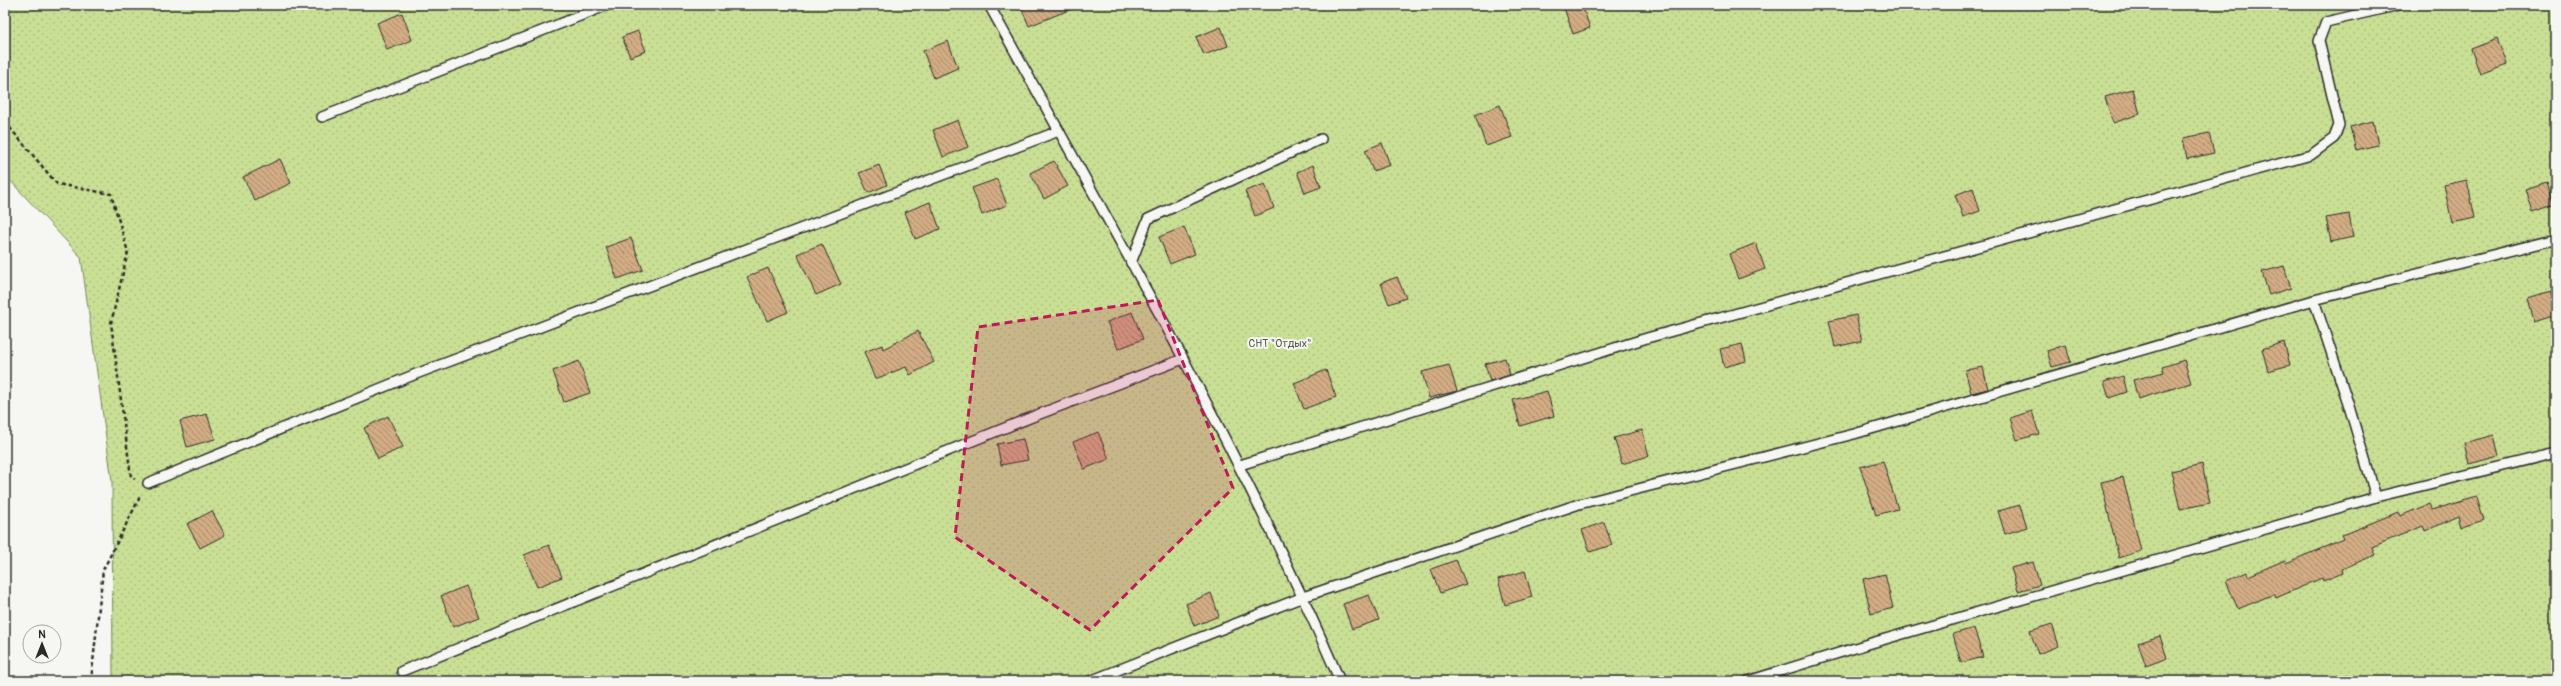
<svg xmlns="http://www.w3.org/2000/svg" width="2561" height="686" font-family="Pangolin,sans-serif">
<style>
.grass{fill:url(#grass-dots);stroke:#7a8560}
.building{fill:url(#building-back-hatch);stroke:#2b2b2b}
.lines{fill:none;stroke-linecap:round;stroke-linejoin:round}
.lane-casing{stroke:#2b2b2b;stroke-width:12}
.path{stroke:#2b2b2b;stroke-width:2.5;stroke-dasharray:4 3;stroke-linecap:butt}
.lane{stroke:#f6f6f2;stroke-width:9}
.marked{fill:#c2185b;fill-opacity:0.2;stroke:#c2185b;stroke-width:3;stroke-dasharray:8 5;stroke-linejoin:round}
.labels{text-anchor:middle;stroke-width:4;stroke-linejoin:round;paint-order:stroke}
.park-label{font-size:11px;fill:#525845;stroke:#f6f6f2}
</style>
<defs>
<pattern id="grass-dots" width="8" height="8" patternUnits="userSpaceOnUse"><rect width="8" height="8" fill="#c9df94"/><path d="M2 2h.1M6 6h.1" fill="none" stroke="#adc080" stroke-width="1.8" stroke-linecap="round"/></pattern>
<pattern id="building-back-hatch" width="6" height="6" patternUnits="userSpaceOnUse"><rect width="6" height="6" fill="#d2ac83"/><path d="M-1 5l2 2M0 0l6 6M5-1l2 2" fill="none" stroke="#ab8c6b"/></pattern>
</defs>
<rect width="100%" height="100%" fill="#f6f6f2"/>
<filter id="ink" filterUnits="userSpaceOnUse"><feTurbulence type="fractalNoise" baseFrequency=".025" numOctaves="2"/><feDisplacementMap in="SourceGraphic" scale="8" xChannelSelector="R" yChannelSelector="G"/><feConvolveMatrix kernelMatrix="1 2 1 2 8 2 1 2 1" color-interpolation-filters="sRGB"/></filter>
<g filter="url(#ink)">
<path class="grass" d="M5,5H2556V681H113L112,481L81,257L5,175Z"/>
<g class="building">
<path d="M1020,5H1079V6L1029,26Z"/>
<path d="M1563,5H1582L1590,28L1573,34Z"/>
<path d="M402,13L412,40L387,50L377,23Z"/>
<path d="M1221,27L1228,46L1204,55L1196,37Z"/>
<path d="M638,31L646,51L630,57L622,37Z"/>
<path d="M2497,39L2507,64L2480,74L2471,49Z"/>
<path d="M948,41L958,68L934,78L923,51Z"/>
<path d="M2133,89L2140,114L2113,123L2105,97Z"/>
<path d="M1500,105L1512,137L1486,146L1475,115Z"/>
<path d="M958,120L968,147L943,157L933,130Z"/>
<path d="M2373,121L2378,145L2356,150L2350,127Z"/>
<path d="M2209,133L2214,153L2187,159L2183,138Z"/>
<path d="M1382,143L1390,165L1373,171L1365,150Z"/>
<path d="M280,159L291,183L255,201L243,177Z"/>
<path d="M1054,161L1068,186L1044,199L1030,173Z"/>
<path d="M879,165L887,185L868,193L859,173Z"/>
<path d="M1313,165L1321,187L1305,193L1297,172Z"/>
<path d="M997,179L1007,205L982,215L972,188Z"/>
<path d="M2467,180L2475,218L2452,223L2444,185Z"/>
<path d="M2547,182L2554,205L2532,212L2525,189Z"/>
<path d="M1265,184L1274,208L1255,216L1245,191Z"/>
<path d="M1973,188L1980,211L1963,217L1955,195Z"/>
<path d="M930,202L940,229L915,239L905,212Z"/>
<path d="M2349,214L2353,237L2331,242L2326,218Z"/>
<path d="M1184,227L1195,254L1170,264L1159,237Z"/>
<path d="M631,238L643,270L617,279L606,247Z"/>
<path d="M1756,243L1765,269L1738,279L1729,254Z"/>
<path d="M822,244L841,284L816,295L797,254Z"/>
<path d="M2284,266L2291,288L2269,295L2262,272Z"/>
<path d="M768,268L788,312L767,321L747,277Z"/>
<path d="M1397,277L1406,298L1389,304L1381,283Z"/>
<path d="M2550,292L2556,315L2534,322L2528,299Z"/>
<path d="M1132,312L1143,339L1118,349L1107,322Z"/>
<path d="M1856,315L1862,341L1835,347L1829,321Z"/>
<path d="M918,331L934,362L910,375L906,367L875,379L864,352L882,345L883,349Z"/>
<path d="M2284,342L2290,365L2268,371L2262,349Z"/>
<path d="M1742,344L1746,361L1724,367L1720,349Z"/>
<path d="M2065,345L2071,362L2052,367L2047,351Z"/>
<path d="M1505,358L1510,375L1490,381L1485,364Z"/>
<path d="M2184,360L2191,383L2138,399L2133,380L2164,372L2162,367Z"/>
<path d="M579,361L590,393L564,402L553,371Z"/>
<path d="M1449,365L1457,391L1429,398L1422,372Z"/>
<path d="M1983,367L1988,389L1971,393L1965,370Z"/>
<path d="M1326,370L1336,397L1304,409L1294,383Z"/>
<path d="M2123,376L2127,392L2109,398L2104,382Z"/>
<path d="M1547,391L1554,416L1520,426L1513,400Z"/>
<path d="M2032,411L2039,434L2017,440L2010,418Z"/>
<path d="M207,414L215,439L187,447L180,421Z"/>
<path d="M388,416L403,447L378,459L364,428Z"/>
<path d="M1642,430L1649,456L1622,464L1614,438Z"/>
<path d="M1098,432L1109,459L1084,469L1073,442Z"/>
<path d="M2494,435L2499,456L2469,464L2464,443Z"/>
<path d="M1023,439L1028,460L1001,465L997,444Z"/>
<path d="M1883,461L1898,509L1876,515L1860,467Z"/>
<path d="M2202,464L2210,503L2180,509L2171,471Z"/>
<path d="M2123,477L2141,551L2119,558L2101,482Z"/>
<path d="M2477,497L2484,520L2462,527L2459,516L2425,531L2423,526L2372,547L2375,555L2342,569L2343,573L2323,581L2322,578L2276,598L2274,594L2238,609L2226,581L2247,572L2248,576L2285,560L2286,563L2344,539L2342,535L2398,512L2400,516L2429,504L2432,510Z"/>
<path d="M2020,505L2027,527L2005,534L1998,511Z"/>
<path d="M212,511L225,535L200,548L187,524Z"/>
<path d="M1604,522L1612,545L1590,552L1582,530Z"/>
<path d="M549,545L562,577L537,587L524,555Z"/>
<path d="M1456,560L1466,584L1440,593L1431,569Z"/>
<path d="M2033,562L2040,585L2018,591L2011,568Z"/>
<path d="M1525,571L1532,597L1505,605L1498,579Z"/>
<path d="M1885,574L1893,608L1871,614L1863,579Z"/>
<path d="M466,586L479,617L453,627L441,596Z"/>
<path d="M1211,593L1219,616L1194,626L1186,604Z"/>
<path d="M1369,595L1379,620L1352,629L1343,604Z"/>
<path d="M2052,624L2059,646L2038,654L2030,631Z"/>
<path d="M1974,628L1983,657L1961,663L1953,634Z"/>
<path d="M2160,636L2167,658L2146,666L2138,643Z"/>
</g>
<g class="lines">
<defs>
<g id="lane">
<path d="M989,5C1112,227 1239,448 1340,681"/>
<path d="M322,117L608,5"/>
<path d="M1131,263L1148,219L1321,139"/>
<path d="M2314,300L2348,403L2376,497"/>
<path d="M1240,465L1647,338L2311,155L2334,138L2339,125L2319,41L2326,22L2399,5"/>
<path d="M148,483L416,374L1059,131"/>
<path d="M402,671L1037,415L1183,359"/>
<path d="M1090,681L1303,597L1579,504L1854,434L2314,300L2556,239"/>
<path d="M1748,681L1868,644L2376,497L2556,453"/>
</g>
</defs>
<use href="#lane" class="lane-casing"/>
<g class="path">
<path d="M5,122L57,184L111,194L128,252L111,323L131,477L135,479"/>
<path d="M91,681L103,570L141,495"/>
</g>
<use href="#lane" class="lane"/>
</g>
</g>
<path class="marked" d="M1158,300L1233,488L1090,630L955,537L978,327Z"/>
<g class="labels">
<g class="park-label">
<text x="1280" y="347">СНТ "Отдых"</text>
</g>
</g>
<rect width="2561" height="686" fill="none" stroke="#f6f6f2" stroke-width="20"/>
<rect x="10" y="10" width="2541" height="666" fill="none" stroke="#2b2b2b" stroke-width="1.5" filter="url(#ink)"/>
<g transform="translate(42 644)"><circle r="19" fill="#f6f6f2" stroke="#a5a5a2"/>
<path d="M0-3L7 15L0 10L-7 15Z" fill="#2b2b2b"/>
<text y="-6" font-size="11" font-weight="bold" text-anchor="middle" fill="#2b2b2b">N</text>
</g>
</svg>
